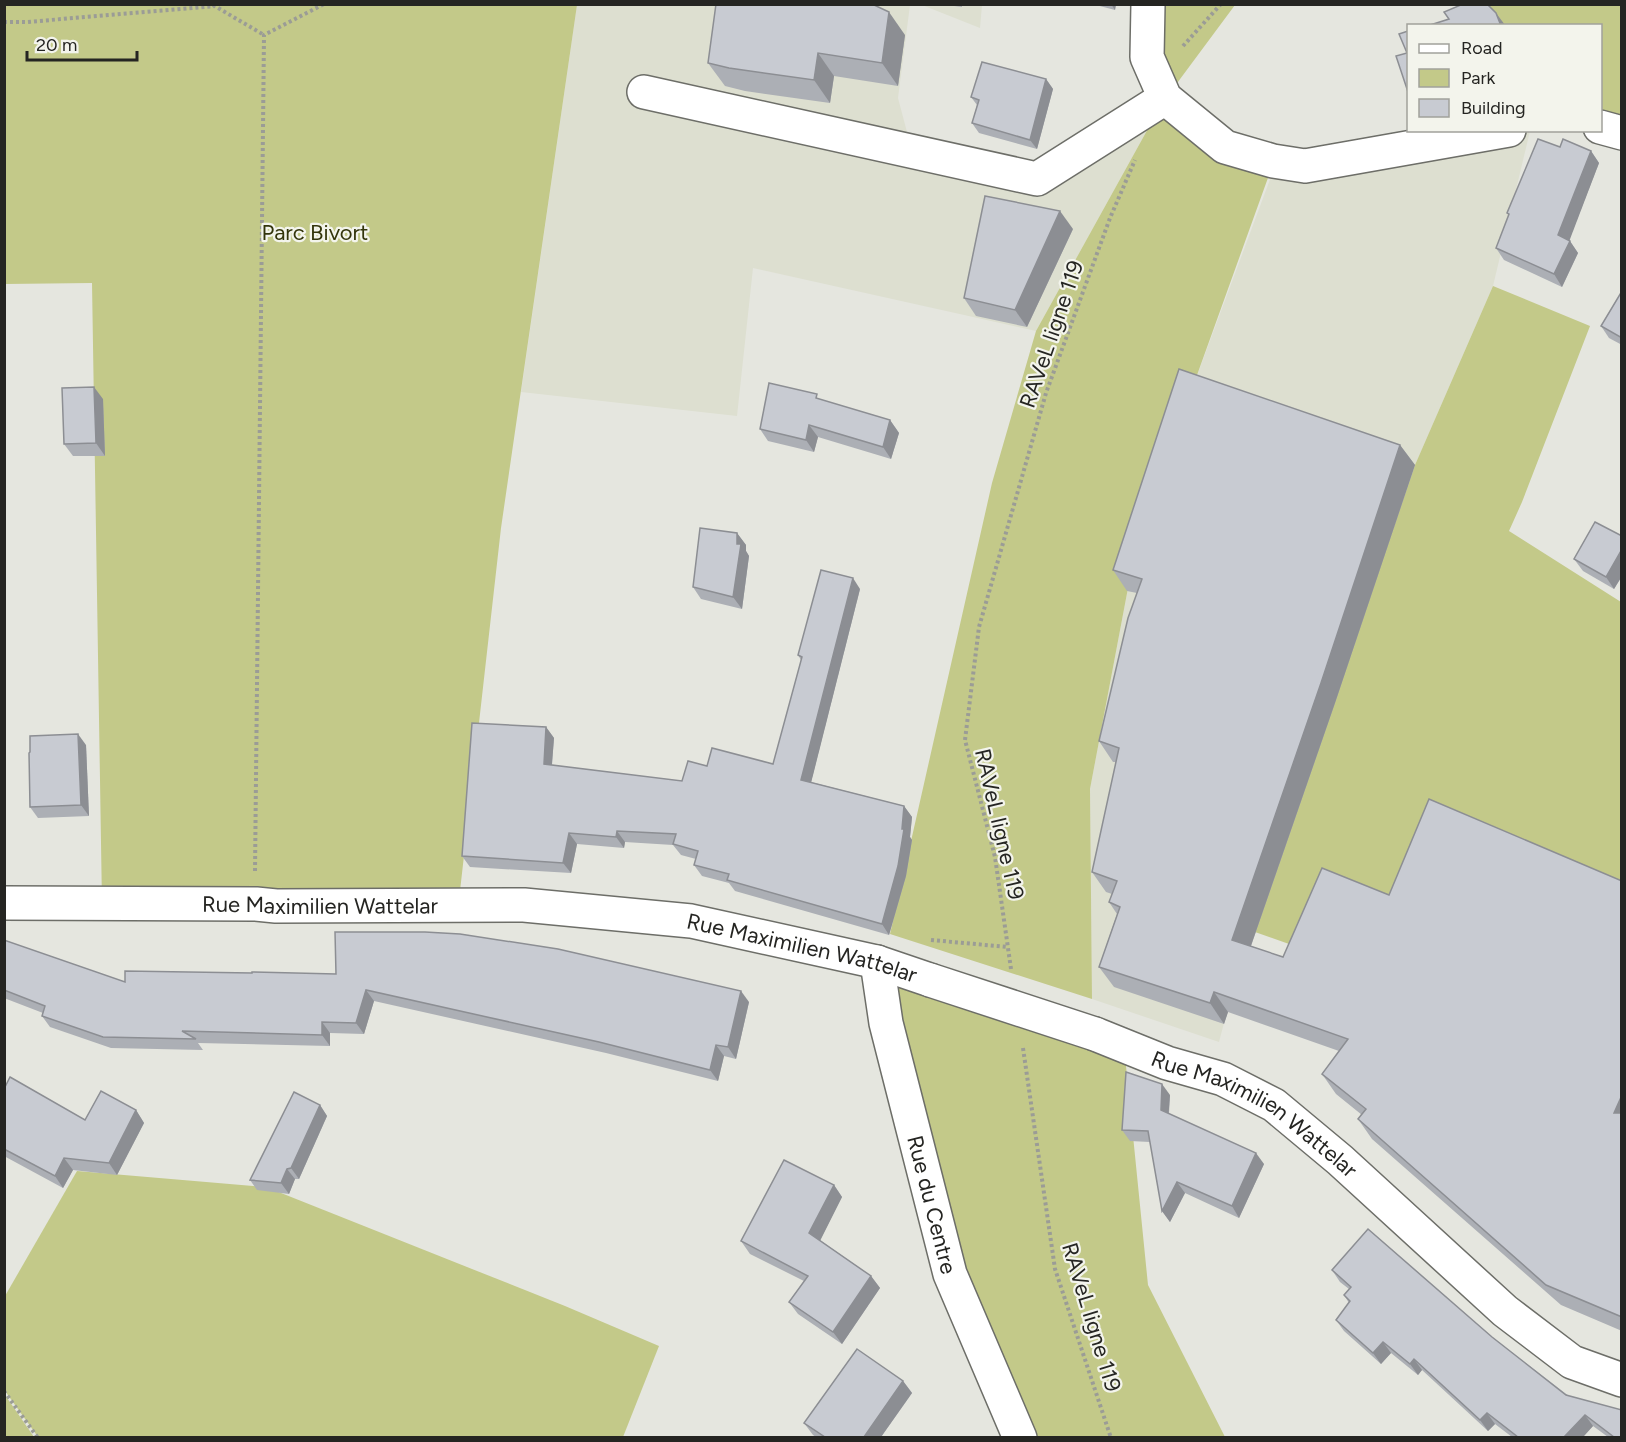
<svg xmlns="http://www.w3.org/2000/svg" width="1626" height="1442" font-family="Figtree,sans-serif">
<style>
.built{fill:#dddfd0}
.green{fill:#c3c989}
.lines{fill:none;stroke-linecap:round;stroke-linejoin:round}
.minor-casing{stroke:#6d6e68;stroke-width:36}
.path{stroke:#9b9c96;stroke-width:4;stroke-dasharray:3 3;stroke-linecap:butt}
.minor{stroke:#fff;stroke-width:33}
.minor-bridge-casing{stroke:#6d6e68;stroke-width:36;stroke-linecap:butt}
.minor-bridge{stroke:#fff;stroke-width:33}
.wall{fill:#acafb5}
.shaded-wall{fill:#8c8e93}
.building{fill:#c8cbd2;stroke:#8c8e93;stroke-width:1.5}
.labels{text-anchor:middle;stroke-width:4.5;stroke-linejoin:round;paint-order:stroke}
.park-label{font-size:22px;fill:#33350b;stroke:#f3f4ec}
.street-label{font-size:22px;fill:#252522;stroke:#f3f4ec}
</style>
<rect width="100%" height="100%" fill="#e5e6df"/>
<g class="built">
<path d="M577,5H910L898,98L912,151L1037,179L1165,98L1036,331L753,268L737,416L521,392Z"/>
<path d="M922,5H982L980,28Z"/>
<path d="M1512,131H1530L1493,286L1415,465L1224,1023L1219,1042L1092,999L1090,789L1128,588L1192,389L1272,174Z"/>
</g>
<g class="green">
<path d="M4,5H577L501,528L460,891L102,904L92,283L5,284Z"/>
<path d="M1150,5H1235L1166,98L1269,175L1192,389L1128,588L1090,789L1092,999L890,934L992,483L1036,331L1165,98Z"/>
<path d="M1469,5H1621V133L1601,127L1600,26L1487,25Z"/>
<path d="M1493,286L1590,326L1522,502L1509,531L1621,602V895L1382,977L1255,932L1415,465Z"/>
<path d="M877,962L1124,1046L1148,1285L1225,1437H1022L917,1148Z"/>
<path d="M77,1171L266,1187L565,1306L659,1346L623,1437H38L5,1391V1296Z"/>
<path d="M4,1395H5L34,1437H5Z"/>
</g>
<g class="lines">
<defs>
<g id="minor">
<path d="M1148,4L1147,57L1165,98L1225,147L1273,161L1305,166L1509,130"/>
<path d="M644,92L1037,179L1165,98"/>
<path d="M1600,127L1622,133"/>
<path id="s1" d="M4,903L256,904L276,906L524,905L691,921L877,962L930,980"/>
<path id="s2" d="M877,962L886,1023L950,1274L1020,1438"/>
<path id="s3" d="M1095,1034L1167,1063L1223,1079L1274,1105L1340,1160L1505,1311L1572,1362L1622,1380"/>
</g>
</defs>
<use href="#minor" class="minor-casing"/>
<g class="path">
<path d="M213,5L264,35"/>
<path d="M4,22H27L215,6"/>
<path d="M1183,46L1221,4"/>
<path d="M255,871L264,35L324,4"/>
<path d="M931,940L1008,947"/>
<path d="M1011,969L995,857L965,740L979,627L1046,393L1110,218L1135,160"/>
<path d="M1023,1048L1055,1269L1111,1438"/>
<path d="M4,1391L38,1438"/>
</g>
<use href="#minor" class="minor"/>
<defs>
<path id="minor-bridge" d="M930,980L1095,1034"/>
</defs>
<use href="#minor-bridge" class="minor-bridge-casing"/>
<use href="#minor-bridge" class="minor-bridge"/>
</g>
<g class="wall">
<path d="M939,4H962V7Z"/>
<path d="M1092,4H1116L1115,10Z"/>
<path d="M905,35L898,86L834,76L830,103L745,91L725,86L708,63Z"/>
<path d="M1046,79L1053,89L1037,149L979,133L972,123L977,105L971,97Z"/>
<path d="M1560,147L1591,151L1599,163L1569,240L1578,253L1562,287L1504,260L1496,248L1509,216L1507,213Z"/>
<path d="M1073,229L1027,327L976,316L964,298Z"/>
<path d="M1622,291V345L1609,338L1601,326Z"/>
<path d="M103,399L105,456H73L64,444Z"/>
<path d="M890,420L899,433L891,459L818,437L814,452L768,441L760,429Z"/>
<path d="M1400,445L1415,465L1335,703L1251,946L1283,957L1389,895L1571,860L1622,881V1331L1561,1305L1372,1139L1358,1119L1362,1115L1336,1094L1322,1074L1339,1051L1228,1012L1224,1024L1114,987L1099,967L1117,914L1109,902L1112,894L1106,892L1092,872L1116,762H1113L1099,741L1137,593L1127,591L1113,570Z"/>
<path d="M737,533L746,545V551L749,556L742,609L701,599L693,587Z"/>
<path d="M1622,536V576L1614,589L1583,571L1574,559Z"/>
<path d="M860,589L811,782L904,806L912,817L910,837L912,840L906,876L889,935L735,891L729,883L702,876L694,865L696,859L681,855L673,845L625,842L624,848L577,844L571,873L470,867L462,856L546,727L554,738L552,765L682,781L707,766L773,764L801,660L798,655Z"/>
<path d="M86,745L89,816L38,818L30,807Z"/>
<path d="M4,940L125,982L749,1002L736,1059L724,1056L718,1081L606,1053L374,1001L364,1034L330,1033V1046L198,1043L203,1050L111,1048L50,1027L42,1016L43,1013L4,998Z"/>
<path d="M4,1089L85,1120L136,1110L144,1123L117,1175L73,1170L63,1188L4,1156Z"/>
<path d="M1170,1095L1169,1114L1264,1164L1239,1218L1185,1193L1170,1222L1162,1211L1150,1142L1130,1141L1122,1130Z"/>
<path d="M320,1105L327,1116L299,1179H295L289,1194L257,1190L250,1180Z"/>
<path d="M834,1185L842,1197L820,1240L871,1276L880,1288L842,1344L798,1314L789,1302L804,1281L750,1254L741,1241Z"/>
<path d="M1332,1270L1492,1337L1622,1437H1608L1593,1426L1583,1437H1512L1495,1424L1488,1431L1422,1370L1418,1375L1391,1353L1381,1364L1344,1331L1336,1320L1349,1303L1344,1295L1349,1289L1340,1282Z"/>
<path d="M903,1381L912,1393L881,1437H816L813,1435L804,1423Z"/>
</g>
<g class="shaded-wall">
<path d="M1111,4H1116L1115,10Z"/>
<path d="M889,12L905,35L898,86L882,63Z"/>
<path d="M1496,13L1505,25V26H1501Z"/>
<path d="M818,53L834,76L830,103L814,80Z"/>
<path d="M1046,79L1053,89L1037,149L1030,140Z"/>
<path d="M1591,151L1599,163L1567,247L1558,235Z"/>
<path d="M1060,211L1073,229L1027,327L1015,310Z"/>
<path d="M1570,241L1578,253L1562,287L1554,274Z"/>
<path d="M94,387L103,399L105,456L96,443Z"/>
<path d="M890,420L899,433L891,459L883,447Z"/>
<path d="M809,425L818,437L814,452L806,440Z"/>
<path d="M1400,445L1415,465L1335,703L1246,960L1232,940Z"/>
<path d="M737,533L746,545V551L749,556L742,609L733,597Z"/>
<path d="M1622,549V576L1614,589L1606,577Z"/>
<path d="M853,578L860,589L809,791L801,780Z"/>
<path d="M546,727L554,738L551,775L544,764Z"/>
<path d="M78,734L86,745L89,816L81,805Z"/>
<path d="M904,806L912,817L910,837L912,840L906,876L889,935L882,924L902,829Z"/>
<path d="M617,831L625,842L624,848L616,837Z"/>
<path d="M569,833L577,844L571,873L563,863Z"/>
<path d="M366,990L374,1001L364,1034L356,1023Z"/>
<path d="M741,991L749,1002L736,1059L728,1047Z"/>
<path d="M1214,992L1228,1012L1224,1024L1210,1003Z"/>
<path d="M322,1022L330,1033V1046L322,1035Z"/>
<path d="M716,1045L724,1056L718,1081L710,1070Z"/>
<path d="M1162,1084L1170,1095L1168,1121L1161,1110Z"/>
<path d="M1622,1095V1123L1614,1113Z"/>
<path d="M320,1105L327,1116L299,1179L291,1168Z"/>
<path d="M136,1110L144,1123L117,1175L109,1163Z"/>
<path d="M1256,1153L1264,1164L1239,1218L1232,1206Z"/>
<path d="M64,1158L73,1170L63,1188L55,1176Z"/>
<path d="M287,1169L295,1179L289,1194L281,1183Z"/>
<path d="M1177,1182L1185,1193L1170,1222L1162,1211Z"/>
<path d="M834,1185L842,1197L818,1245L809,1233Z"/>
<path d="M871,1276L880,1288L842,1344L833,1332Z"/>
<path d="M1383,1342L1391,1353L1381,1364L1373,1353Z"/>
<path d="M1414,1359L1422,1370L1418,1375L1410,1364Z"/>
<path d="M903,1381L912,1393L881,1437H864Z"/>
<path d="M1487,1413L1495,1424L1488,1431L1480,1420Z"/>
<path d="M1585,1415L1593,1426L1583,1437H1564Z"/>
</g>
<g class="building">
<path d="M716,4H872L889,12L882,63L818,53L814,80L729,68L708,63Z"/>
<path d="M1463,4H1487L1496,13L1501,26H1427L1449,19L1444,12Z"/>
<path d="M1408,31V92L1396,56L1407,53L1399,34Z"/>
<path d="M982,62L1046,79L1030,140L972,123L979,100L971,97Z"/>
<path d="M1538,139L1560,147L1563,139L1591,151L1558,235L1570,241L1554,274L1496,248L1509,214L1507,213Z"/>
<path d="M985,196L1060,211L1015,310L964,298Z"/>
<path d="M1622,291V338L1601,326Z"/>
<path d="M1179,369L1400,445L1321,683L1232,940L1283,957L1322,868L1389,895L1429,799L1622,881V1095L1614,1113H1622V1317L1546,1285L1358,1119L1366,1109L1322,1074L1348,1039L1214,992L1210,1003L1099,967L1120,907L1109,902L1117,881L1092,872L1119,748L1099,741L1128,618L1142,579L1113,570Z"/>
<path d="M769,383L817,394L816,398L890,420L883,447L809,425L806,440L760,429Z"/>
<path d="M94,387L96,443L64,444L62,388Z"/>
<path d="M1595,522L1622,536V549L1606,577L1574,559Z"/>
<path d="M700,528L737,533V544H741L733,597L693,587Z"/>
<path d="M821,570L853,578L801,780L904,806L902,829H904L898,866L882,924L727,880L729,874L694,865L698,851L673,844L676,834L617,831L616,837L569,833L563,863L462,856L472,723L546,727L544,764L682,781L688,761L707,766L712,748L773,764L802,657L798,655Z"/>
<path d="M78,734L81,805L30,807L29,753L30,752V736Z"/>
<path d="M335,932H425L460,934L558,949L741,991L728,1047L716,1045L710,1070L599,1042L366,990L356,1023L322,1022V1035L182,1031L196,1039L103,1037L42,1016L45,1006L4,990V940L125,982V971L252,973V972L336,974Z"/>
<path d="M1126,1072L1162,1084L1161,1110L1256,1153L1232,1206L1177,1182L1162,1211L1148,1131L1122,1130Z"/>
<path d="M10,1077L85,1120L101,1091L136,1110L109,1163L64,1158L55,1176L4,1149V1089Z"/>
<path d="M294,1092L320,1105L291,1168L287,1169L281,1183L250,1180Z"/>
<path d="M784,1160L834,1185L809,1233L871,1276L833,1332L789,1302L808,1276L741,1241Z"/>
<path d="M1368,1229L1492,1337L1566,1395L1622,1410V1437H1614L1585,1415L1564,1437H1518L1487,1413L1480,1420L1414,1359L1410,1364L1383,1342L1373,1353L1336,1320L1350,1301L1344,1295L1351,1287L1332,1270Z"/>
<path d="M857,1349L903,1381L864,1437H825L804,1423Z"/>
</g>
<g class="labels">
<g class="park-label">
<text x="315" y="240">Parc Bivort</text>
</g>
<g class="street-label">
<text transform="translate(1051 334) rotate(-71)" y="8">RAVeL ligne 119</text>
<text transform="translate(1000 824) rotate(77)" y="8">RAVeL ligne 119</text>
<text dy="8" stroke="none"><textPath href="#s1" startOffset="316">Rue Maximilien Wattelar</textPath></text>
<text dy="8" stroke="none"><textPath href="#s1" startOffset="802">Rue Maximilien Wattelar</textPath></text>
<text dy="8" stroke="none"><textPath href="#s3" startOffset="180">Rue Maximilien Wattelar</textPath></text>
<text dy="8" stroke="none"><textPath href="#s2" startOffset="249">Rue du Centre</textPath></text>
<text transform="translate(1092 1317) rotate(73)" y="8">RAVeL ligne 119</text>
</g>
</g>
<rect width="1626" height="1442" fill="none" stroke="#252522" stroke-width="12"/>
<rect x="1407" y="24" width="195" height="108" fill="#f3f4ec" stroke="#a1a19b" stroke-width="1.5"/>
<rect x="1419" y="44" width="30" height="9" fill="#ffffff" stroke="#a1a19b" stroke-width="1.5"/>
<text x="1461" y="54" font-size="18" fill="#252522">Road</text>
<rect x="1419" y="69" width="30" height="18" fill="#c3c989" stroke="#a1a19b" stroke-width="1.5"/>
<text x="1461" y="84" font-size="18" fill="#252522">Park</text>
<rect x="1419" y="99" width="30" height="18" fill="#c8cbd2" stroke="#a1a19b" stroke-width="1.5"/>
<text x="1461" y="114" font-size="18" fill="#252522">Building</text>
<path d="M27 51v9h110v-9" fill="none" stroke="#252522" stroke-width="3"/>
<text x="36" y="51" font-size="18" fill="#252522" stroke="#f3f4ec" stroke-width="4.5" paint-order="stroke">20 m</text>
</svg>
